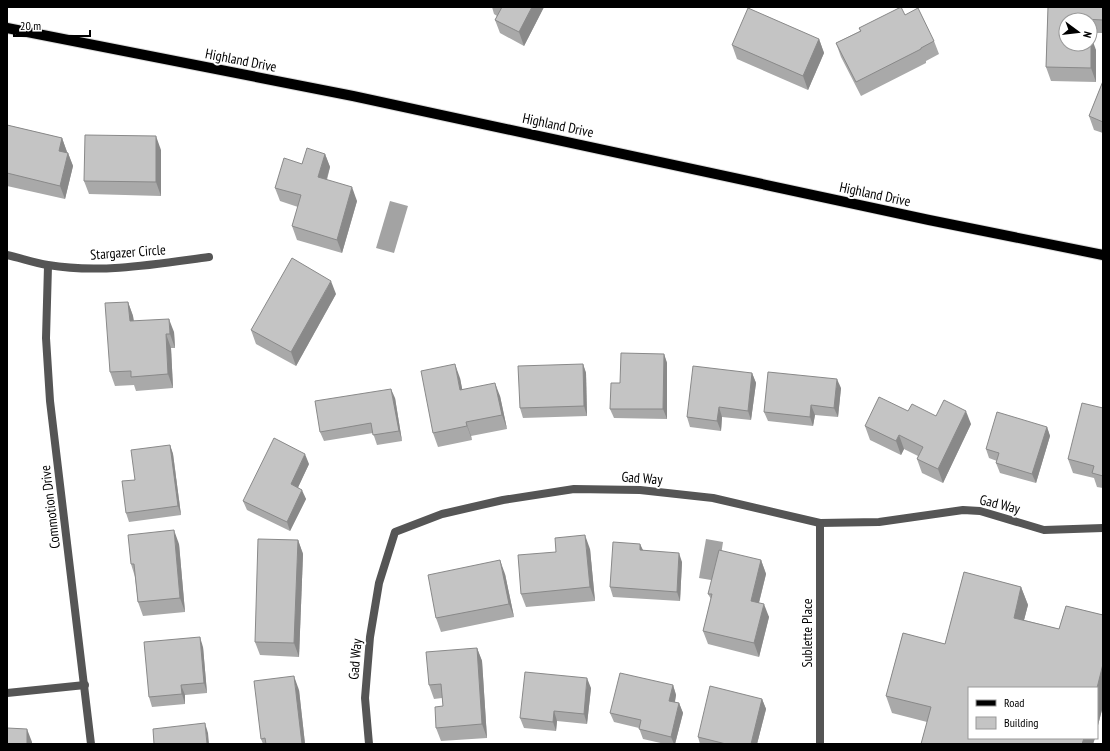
<svg xmlns="http://www.w3.org/2000/svg" width="1110" height="751" font-family="'PT Sans Narrow',sans-serif">
<style>
.water{fill:#a3a3a3}
.lines{fill:none;stroke-linecap:round;stroke-linejoin:round}
.primary-casing{stroke:#dbdbdb;stroke-width:12}
.street{stroke:#555;stroke-width:8}
.primary{stroke:#000;stroke-width:10}
.wall{fill:#a9a9a9}
.shaded-wall{fill:#898989}
.building{fill:#c4c4c4;stroke:#898989}
.labels{text-anchor:middle;stroke-width:4;stroke-linejoin:round;paint-order:stroke}
.street-label{font-size:14px;fill:#000;stroke:#fff}
</style>
<rect width="100%" height="100%" fill="#fff"/>
<g class="water">
<path d="M390,201L408,206L394,253L376,248Z"/>
<path d="M706,539L723,542L717,581L699,578Z"/>
</g>
<g class="lines">
<defs>
<path id="primary" d="M7,28L353,96L929,220L1103,255"/>
</defs>
<use href="#primary" class="primary-casing"/>
<g class="street">
<path d="M7,255C21,258 34,263 48,265C101,274 157,264 209,257"/>
<path d="M48,266L46,338L50,401L91,744"/>
<path d="M7,693L85,685"/>
<path d="M369,744L365,698L370,637L379,583L395,532L442,514L503,500L574,489L640,490L713,498L820,523L879,522L963,510L980,511L1044,530L1103,528"/>
<path d="M820,744V523"/>
</g>
<use href="#primary" class="primary"/>
</g>
<g class="wall">
<path d="M492,7H544L524,46L500,33L495,20L497,16L494,14Z"/>
<path d="M1048,7H1103V33H1090V20H1066L1096,50V82L1051,81L1046,67Z"/>
<path d="M905,15L934,41L939,54L926,61V63L861,96L841,57L836,43L860,31L859,28Z"/>
<path d="M819,39L824,53L808,90L737,59L732,45Z"/>
<path d="M1103,81V133L1094,130L1089,116Z"/>
<path d="M7,125L62,138L67,152L68,153L73,166L65,199L7,186Z"/>
<path d="M161,150V196L89,194L84,181Z"/>
<path d="M325,154L330,167L327,180L357,201L342,253L297,240L292,226L298,207L280,201L275,188L302,164Z"/>
<path d="M336,294L296,366L256,344L251,330Z"/>
<path d="M128,302L133,316L134,321L174,332L175,348H171L173,388L136,391L134,385L115,386L110,372Z"/>
<path d="M664,354L667,363V419L614,418L610,409L620,383Z"/>
<path d="M583,364L586,373L587,416L523,418L520,408Z"/>
<path d="M752,373L756,383L751,420L722,417L721,431L690,427L687,417Z"/>
<path d="M460,378L462,389L500,396L507,429L471,436L472,440L438,447L433,433Z"/>
<path d="M841,388L838,417L815,415L813,426L768,421L764,412Z"/>
<path d="M395,398L402,441L377,445L373,433L324,441L320,432Z"/>
<path d="M1103,408V488L1097,487L1094,478L1073,473L1068,459Z"/>
<path d="M908,411L936,416L971,424L943,483L922,473L917,459L918,456L904,449L901,455L870,440L865,426Z"/>
<path d="M1047,427L1050,436L1036,483L1000,473L996,463L997,461L989,458L986,449Z"/>
<path d="M170,445L173,454L181,515L129,522L126,513L135,480Z"/>
<path d="M309,464L298,487L306,499L290,531L247,510L243,501Z"/>
<path d="M298,540L303,554L299,657L260,655L255,642Z"/>
<path d="M179,544L185,612L143,616L138,602L135,577L131,564Z"/>
<path d="M640,544L643,550L682,562L680,601L613,597L610,587Z"/>
<path d="M590,549L595,601L526,607L521,594L556,552Z"/>
<path d="M761,560L766,574L759,603L769,617L759,657L708,644L703,631L711,599L708,594Z"/>
<path d="M964,572L1021,587L1028,605L1024,620L1059,629L1066,606L1103,615V706L1097,729V688H969V738H1095L1093,744H921L927,722L892,713L886,696L903,633L945,644Z"/>
<path d="M505,574L514,617L441,632L436,618Z"/>
<path d="M203,647L207,693L185,695V704L152,707L149,697Z"/>
<path d="M477,648L482,661L487,738L441,741L436,728L443,706L442,698L434,699L429,685Z"/>
<path d="M673,685L676,695L675,702L679,703L683,713L675,744H665L643,739L639,728L614,722L610,713Z"/>
<path d="M591,688L587,724L557,721L556,731L524,728L520,718Z"/>
<path d="M299,690L305,744H263L261,739Z"/>
<path d="M762,699L766,709L757,744H700L698,737Z"/>
</g>
<g class="shaded-wall">
<path d="M532,7H544L524,46L519,32Z"/>
<path d="M1091,36L1096,50V82L1091,68Z"/>
<path d="M819,39L824,53L808,90L803,76Z"/>
<path d="M156,136L161,150V196L156,182Z"/>
<path d="M62,138L67,152L64,164L59,151Z"/>
<path d="M68,153L73,166L65,199L60,186Z"/>
<path d="M325,154L330,167L323,191L318,177Z"/>
<path d="M352,187L357,201L342,253L337,240Z"/>
<path d="M331,281L336,294L296,366L291,352Z"/>
<path d="M128,302L133,316L135,335L130,321Z"/>
<path d="M169,319L174,332L175,348L170,334Z"/>
<path d="M166,334L171,348L173,388L168,374Z"/>
<path d="M664,354L667,363V419L663,409Z"/>
<path d="M455,364L460,378L465,403L460,390Z"/>
<path d="M583,364L586,373L587,416L584,406Z"/>
<path d="M752,373L756,383L751,420L748,411Z"/>
<path d="M837,379L841,388L838,417L834,408Z"/>
<path d="M495,383L500,396L507,429L502,415Z"/>
<path d="M391,389L395,398L402,441L399,431Z"/>
<path d="M811,405L815,415L813,426L810,417Z"/>
<path d="M719,407L722,417L721,431L717,421Z"/>
<path d="M966,411L971,424L943,483L938,469Z"/>
<path d="M466,422L471,436L472,440L467,426Z"/>
<path d="M1047,427L1050,436L1036,483L1032,474Z"/>
<path d="M899,435L904,449L901,455L896,441Z"/>
<path d="M170,445L173,454L181,515L178,506Z"/>
<path d="M305,454L309,464L295,494L291,484Z"/>
<path d="M302,490L306,499L290,531L287,522Z"/>
<path d="M174,530L179,544L185,612L180,598Z"/>
<path d="M585,535L590,549L595,601L590,587Z"/>
<path d="M298,540L303,554L299,657L294,643Z"/>
<path d="M640,544L644,553L640,550Z"/>
<path d="M679,553L682,562L680,601L677,592Z"/>
<path d="M500,560L505,574L514,617L509,604Z"/>
<path d="M761,560L766,574L756,614L751,601Z"/>
<path d="M1021,587L1028,605L1020,635L1014,618Z"/>
<path d="M764,604L769,617L759,657L754,643Z"/>
<path d="M200,637L203,647L207,693L204,683Z"/>
<path d="M477,648L482,661L487,738L482,724Z"/>
<path d="M1103,664V706L1097,729V688Z"/>
<path d="M294,676L299,690L305,744H302Z"/>
<path d="M587,678L591,688L587,724L584,714Z"/>
<path d="M181,685L185,695V704L182,694Z"/>
<path d="M673,685L676,695L673,711L669,701Z"/>
<path d="M762,699L766,709L757,744H751Z"/>
<path d="M679,703L683,713L675,744H674L671,737Z"/>
<path d="M554,711L557,721L556,731L553,722Z"/>
<path d="M205,723L208,733L209,744H207Z"/>
<path d="M27,729L32,742V744H27Z"/>
<path d="M1084,738H1095L1093,744H1082Z"/>
</g>
<g class="building">
<path d="M501,7H532L519,32L495,20L502,7Z"/>
<path d="M901,7L905,15L918,8L934,41L921,48V49L856,82L836,43L861,31L859,28Z"/>
<path d="M1048,7H1103V20L1083,19V20H1066V44H1090V36H1091V68L1046,67Z"/>
<path d="M748,8L819,39L803,76L732,45Z"/>
<path d="M1103,81V122L1089,116Z"/>
<path d="M7,125L62,138L59,151L68,153L60,186L7,173Z"/>
<path d="M85,135L156,136V182L84,181Z"/>
<path d="M307,148L325,154L318,177L352,187L337,240L292,226L301,195L275,188L284,158L302,164Z"/>
<path d="M292,258L331,281L291,352L251,330Z"/>
<path d="M128,302L130,321L169,319L170,334H166L168,374L131,377V371L110,372L105,303Z"/>
<path d="M621,353L664,354L663,409H610L611,383H620Z"/>
<path d="M455,364L460,390L495,383L502,415L466,422L467,426L433,433L421,371Z"/>
<path d="M583,364L584,406L520,408L518,366Z"/>
<path d="M693,366L752,373L748,411L719,407L717,421L687,417Z"/>
<path d="M768,372L837,379L834,408L811,405L810,417L764,412Z"/>
<path d="M391,389L399,431L373,435L371,423L320,432L315,401Z"/>
<path d="M879,397L908,411L912,404L936,416L944,400L966,411L938,469L917,459L923,447L899,435L896,441L865,426Z"/>
<path d="M1082,403L1103,408V476L1092,473L1094,466L1068,459Z"/>
<path d="M997,412L1047,427L1032,474L996,463L999,453L986,449Z"/>
<path d="M274,438L305,454L291,484L302,490L287,522L243,501Z"/>
<path d="M170,445L178,506L126,513L122,481L135,480L131,450Z"/>
<path d="M174,530L180,598L138,602L134,564H131L128,535Z"/>
<path d="M585,535L590,587L521,594L518,555L556,552L555,538Z"/>
<path d="M258,539L298,540L294,643L255,642Z"/>
<path d="M613,542L640,544V550L679,553L677,592L610,587Z"/>
<path d="M719,550L761,560L751,601L764,604L754,643L703,631L712,594H708Z"/>
<path d="M500,560L509,604L436,618L428,575Z"/>
<path d="M964,572L1021,587L1014,618L1059,629L1066,606L1103,615V664L1097,688H969V738H1084L1082,744H921L931,707L886,696L903,633L945,644Z"/>
<path d="M200,637L204,683L181,685L182,694L149,697L144,642Z"/>
<path d="M477,648L482,724L436,728L435,707L443,706L441,684L429,685L426,652Z"/>
<path d="M525,672L587,678L584,714L554,711L553,722L520,718Z"/>
<path d="M620,673L673,685L669,701L679,703L671,737L639,729L641,720L610,713Z"/>
<path d="M294,676L302,744H266L265,738L261,739L254,681Z"/>
<path d="M710,686L762,699L751,744H726L698,737Z"/>
<path d="M205,723L207,744H154L153,729Z"/>
<path d="M7,728L27,729V744H7Z"/>
</g>
<g class="labels">
<g class="street-label">
<text transform="translate(241 60) rotate(11)" y="5">Highland Drive</text>
<text transform="translate(558 125) rotate(12)" y="5">Highland Drive</text>
<text transform="translate(875 194) rotate(12)" y="5">Highland Drive</text>
<text transform="translate(128 252) rotate(-4)" y="5">Stargazer Circle</text>
<text transform="translate(642 478) rotate(4)" y="5">Gad Way</text>
<text transform="translate(1000 504) rotate(14)" y="5">Gad Way</text>
<text transform="translate(50 507) rotate(-97)" y="5">Commotion Drive</text>
<text transform="translate(807 633) rotate(-90)" y="5">Sublette Place</text>
<text transform="translate(355 659) rotate(-85)" y="5">Gad Way</text>
</g>
</g>
<rect width="1110" height="751" fill="none" stroke="#000000" stroke-width="16"/>
<rect x="968" y="687" width="130" height="52" fill="#ffffff" stroke="#999999"/>
<rect x="976" y="700" width="20" height="6" fill="#000000" stroke="#999999"/>
<text x="1004" y="707" font-size="12" fill="#000000">Road</text>
<rect x="976" y="717" width="20" height="12" fill="#c4c4c4" stroke="#999999"/>
<text x="1004" y="727" font-size="12" fill="#000000">Building</text>
<g transform="translate(1078 32) rotate(105)"><circle r="19" fill="#ffffff" stroke="#999999"/>
<path d="M0-3L7 15L0 10L-7 15Z" fill="#000000"/>
<text y="-6" font-size="11" font-weight="bold" text-anchor="middle" fill="#000000">N</text>
</g>
<path d="M14 30v6h76v-6" fill="none" stroke="#000000" stroke-width="2"/>
<text x="20" y="30" font-size="12" fill="#000000" stroke="#ffffff" stroke-width="3" paint-order="stroke">20 m</text>
</svg>
